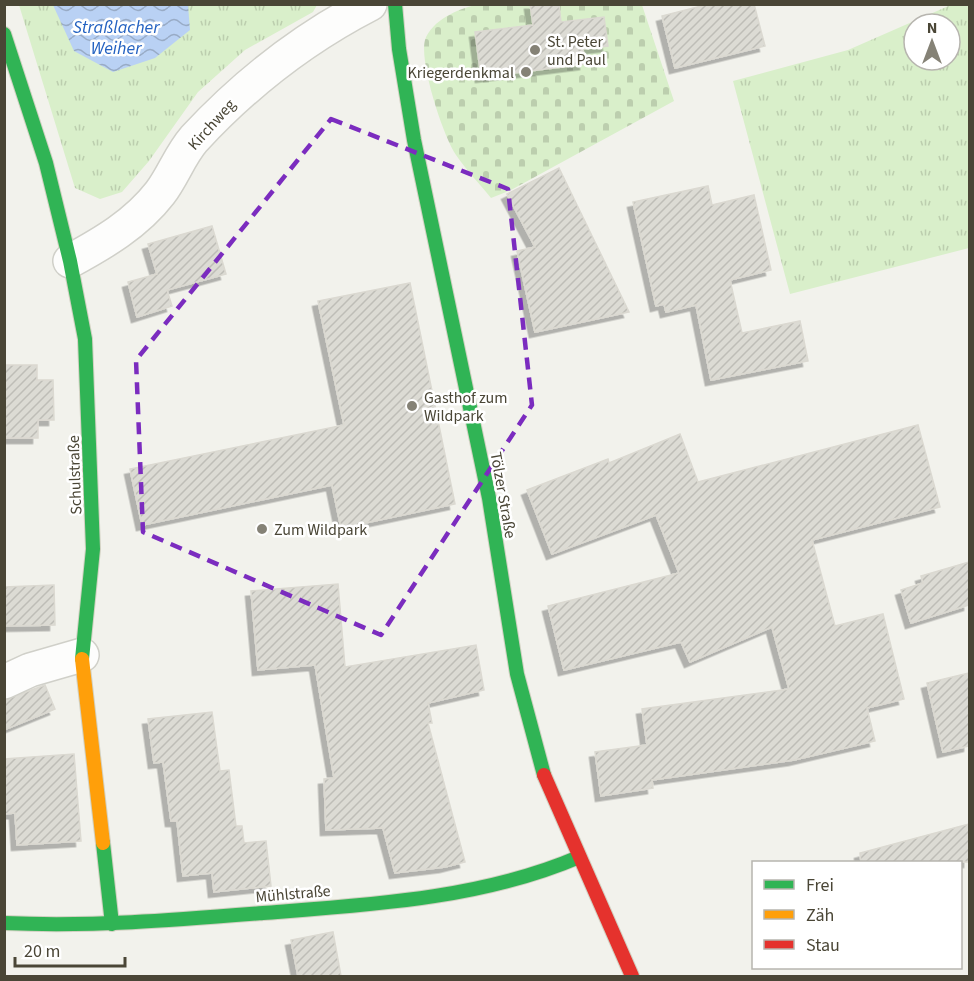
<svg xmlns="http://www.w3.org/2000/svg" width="974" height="981" font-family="'Source Sans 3',sans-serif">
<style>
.grass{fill:url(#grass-tufts);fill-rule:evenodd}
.cemetery{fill:url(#cemetery-stones)}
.water{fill:url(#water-waves)}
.building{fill:url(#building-hatch);stroke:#dbd9d1;stroke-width:1.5;filter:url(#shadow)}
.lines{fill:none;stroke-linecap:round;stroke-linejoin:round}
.street-casing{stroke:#d0d0c9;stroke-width:36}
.fast-casing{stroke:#d2d1c2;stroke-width:16}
.slow-casing{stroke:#d2d1c2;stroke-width:16}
.jam-casing{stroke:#d2d1c2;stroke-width:16}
.street{stroke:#fdfdfc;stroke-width:33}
.fast{stroke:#30b455;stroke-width:14}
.slow{stroke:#ff9f0a;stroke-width:14}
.jam{stroke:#e5322d;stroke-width:14}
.marked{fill:none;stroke:#7b2cbf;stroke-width:4.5;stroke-dasharray:12 8;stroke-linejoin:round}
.poi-dot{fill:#858276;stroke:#fff;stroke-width:2}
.labels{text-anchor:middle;stroke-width:5;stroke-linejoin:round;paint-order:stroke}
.poi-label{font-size:16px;fill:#4a4636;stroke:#fff;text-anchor:start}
.street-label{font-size:16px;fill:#4a4636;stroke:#fff}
.water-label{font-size:18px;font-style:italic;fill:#2462c1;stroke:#fff}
</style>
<defs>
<pattern id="grass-tufts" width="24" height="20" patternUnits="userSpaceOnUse" patternTransform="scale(1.5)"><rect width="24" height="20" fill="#d9efca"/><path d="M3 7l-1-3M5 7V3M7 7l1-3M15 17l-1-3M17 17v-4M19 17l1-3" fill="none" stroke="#bcceae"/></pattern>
<pattern id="cemetery-stones" width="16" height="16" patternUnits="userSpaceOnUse" patternTransform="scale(1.5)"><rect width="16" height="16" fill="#d9efca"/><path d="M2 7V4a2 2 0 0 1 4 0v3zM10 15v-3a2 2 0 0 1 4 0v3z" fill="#bcceae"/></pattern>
<pattern id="water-waves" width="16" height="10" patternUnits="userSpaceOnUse" patternTransform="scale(1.5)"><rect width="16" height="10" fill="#b9d1f4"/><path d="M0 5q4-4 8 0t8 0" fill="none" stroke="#98abc6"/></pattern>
<pattern id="building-hatch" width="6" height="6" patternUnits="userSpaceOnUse" patternTransform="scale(1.5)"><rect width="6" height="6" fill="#dcdbd4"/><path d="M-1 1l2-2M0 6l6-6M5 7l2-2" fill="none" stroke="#bebdb7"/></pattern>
<filter id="shadow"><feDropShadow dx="-5.5" dy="5.5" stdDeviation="0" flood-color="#0004"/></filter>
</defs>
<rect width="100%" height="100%" fill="#f2f2ec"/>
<g class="grass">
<path d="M953,4L969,5V248L790,294L733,81L848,50ZM914,24H950V60H914Z"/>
<path d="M19,5H317L313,12L245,50L198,92L149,161L122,192L100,199L75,188Z"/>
</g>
<path class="cemetery" d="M476,5H642L674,101L511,190L491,198C480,184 466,170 456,155C443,136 419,62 425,40C432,20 458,9 476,5Z"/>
<path class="water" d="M53,5H188L190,30L155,58L113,72L74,51Z"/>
<g class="building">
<path d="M530,4H559L561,22L604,17L608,46L583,49L585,64L481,77L475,32L533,25Z"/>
<path d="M709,4H754L765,46L675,68L662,16Z"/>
<path d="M559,168L629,312L535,332L517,251L535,247L507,194Z"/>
<path d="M708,186L712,205L754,195L771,270L730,280L742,333L800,321L808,361L711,380L696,305L666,312L664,304L656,306L633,202Z"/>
<path d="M212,226L226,274L167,290L172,306L137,317L128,282L157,274L148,244Z"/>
<path d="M410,283L455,504L341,528L332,485L142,525L130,469L344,425L318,301Z"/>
<path d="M4,365H37V380H53L54,420H38V438H4Z"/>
<path d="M918,425L940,507L812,540L835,626L883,614L904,699L867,708L875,741L794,760L652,780L653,788L601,796L595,752L647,745L642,709L789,689L772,627L690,662L681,642L564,670L548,606L679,573L656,515L552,554L527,490L608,459L609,463L680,434L698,482Z"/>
<path d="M969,562V605L911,623L901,590L923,583L921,576Z"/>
<path d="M338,584L345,667L476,645L484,690L428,703L432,723H428L465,862L445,867L395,873L383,828L326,830L324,779L334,778L315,665L258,670L251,591Z"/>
<path d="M54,585L55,625L4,626V587Z"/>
<path d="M969,673V746L943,752L927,683Z"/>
<path d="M45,685L55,709L4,730V700Z"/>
<path d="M212,712L220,771L229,770L236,826H242L244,843L266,841L271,886L214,892L212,873L183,876L177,821H171L163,762L154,763L148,719Z"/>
<path d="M74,754L81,841L17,845L15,813L4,814V759Z"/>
<path d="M969,824V862H861L860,853Z"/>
<path d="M333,932L341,976H298L291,940Z"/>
</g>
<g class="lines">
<defs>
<g id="street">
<path d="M70,261C103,243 136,224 160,193C173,176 180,155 194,139C244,85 304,38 370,4"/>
<path d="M4,682L30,670L82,655"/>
</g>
<g id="fast">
<path d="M395,4L399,49L414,140L489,498L517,674L544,775"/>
<path d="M4,34L46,163L70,261L85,339L93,549L82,659"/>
<path d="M103,843L112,924"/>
<path d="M4,923C91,927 176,920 263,913C368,905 481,899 579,857"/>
</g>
<path id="slow" d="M82,659L103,843"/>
<path id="jam" d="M544,775L632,976"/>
</defs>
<use href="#street" class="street-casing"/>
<use href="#fast" class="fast-casing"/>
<use href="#slow" class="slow-casing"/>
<use href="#jam" class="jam-casing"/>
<use href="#street" class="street"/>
<use href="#fast" class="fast"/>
<use href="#slow" class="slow"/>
<use href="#jam" class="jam"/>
</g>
<path class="marked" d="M331,119L508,189L532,405L381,635L143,532L136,360Z"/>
<g class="poi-dot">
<circle cx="535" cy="50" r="6"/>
<circle cx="526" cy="72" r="6"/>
<circle cx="412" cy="406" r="6"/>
<circle cx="262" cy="529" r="6"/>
</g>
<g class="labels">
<g class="poi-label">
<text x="547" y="47">St. Peter<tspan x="547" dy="18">und Paul</tspan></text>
<text x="514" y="78" text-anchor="end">Kriegerdenkmal</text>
<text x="424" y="403">Gasthof zum<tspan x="424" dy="18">Wildpark</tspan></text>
<text x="274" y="535">Zum Wildpark</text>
</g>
<g class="street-label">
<text transform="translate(211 124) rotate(-48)" y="6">Kirchweg</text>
<text transform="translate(74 475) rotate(-92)" y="6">Schulstraße</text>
<text transform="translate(504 495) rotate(80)" y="6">Tölzer Straße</text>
<text transform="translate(293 893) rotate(-5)" y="6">Mühlstraße</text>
</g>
<g class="water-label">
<text x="116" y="33">Straßlacher<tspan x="116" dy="21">Weiher</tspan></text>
</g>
</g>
<rect width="974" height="981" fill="none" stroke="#4a4636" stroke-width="12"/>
<rect x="752" y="861" width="210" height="108" fill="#ffffff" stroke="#b7b5af" stroke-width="1.5"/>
<rect x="764" y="880" width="30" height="9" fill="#30b455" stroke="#b7b5af" stroke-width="1.5"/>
<text x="806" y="891" font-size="18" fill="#4a4636">Frei</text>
<rect x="764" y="910" width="30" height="9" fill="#ff9f0a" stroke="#b7b5af" stroke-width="1.5"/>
<text x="806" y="921" font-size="18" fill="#4a4636">Zäh</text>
<rect x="764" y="940" width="30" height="9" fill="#e5322d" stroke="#b7b5af" stroke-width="1.5"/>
<text x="806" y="951" font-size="18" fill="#4a4636">Stau</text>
<g transform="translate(932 42)"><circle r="28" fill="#ffffff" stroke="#b7b5af" stroke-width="1.5"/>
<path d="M0-4.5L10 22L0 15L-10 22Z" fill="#858276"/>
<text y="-9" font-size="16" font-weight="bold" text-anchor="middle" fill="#4a4636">N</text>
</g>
<path d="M15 957v9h110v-9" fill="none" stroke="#4a4636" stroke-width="3"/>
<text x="24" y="957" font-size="18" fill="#4a4636" stroke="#ffffff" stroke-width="4.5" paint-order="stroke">20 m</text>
</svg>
